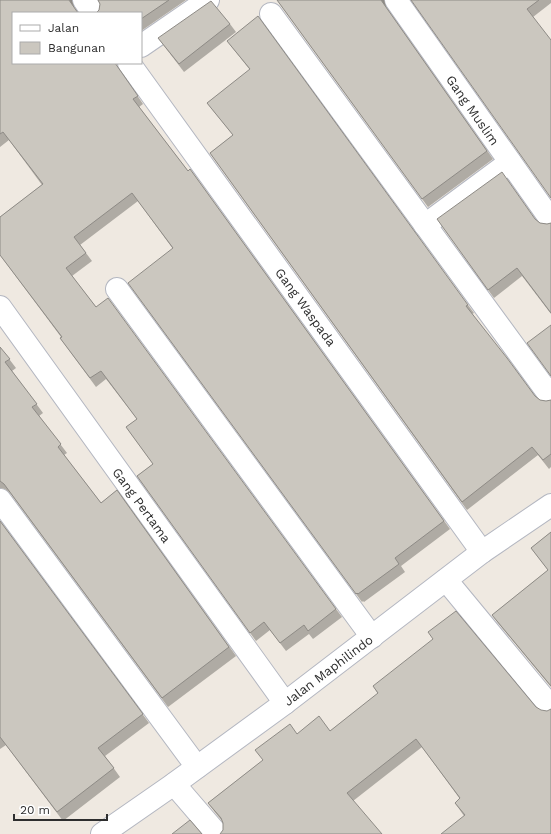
<svg xmlns="http://www.w3.org/2000/svg" width="551" height="834" font-family="'Work Sans',sans-serif">
<style>
.lines{fill:none;stroke-linecap:round;stroke-linejoin:round}
.minor-casing{stroke:#b4b7c1;stroke-width:24}
.minor{stroke:#fff;stroke-width:22}
.wall{fill:#afaba4}
.shaded-wall{fill:#8e8b86}
.building{fill:#cbc7bf;stroke:#8e8b86}
.labels{text-anchor:middle;stroke-width:3.5;stroke-linejoin:round;paint-order:stroke}
.street-label{font-size:13px;fill:#2e2e2e;stroke:#fff}
</style>
<rect width="100%" height="100%" fill="#efe9e1"/>
<g class="lines">
<defs>
<g id="minor">
<path d="M84,0L93,13"/>
<path d="M396,0L551,220"/>
<path d="M271,14L551,397"/>
<path d="M141,46L208,0"/>
<path d="M129,63L482,552"/>
<path d="M425,225L510,162"/>
<path d="M117,289L372,637"/>
<path d="M0,307L285,703"/>
<path d="M0,500L197,767"/>
<path d="M446,580L551,707"/>
<path d="M174,784L217,834"/>
<path d="M102,834L174,784L285,703L482,552L551,505"/>
</g>
</defs>
<use href="#minor" class="minor-casing"/>
<use href="#minor" class="minor"/>
</g>
<g class="wall">
<path d="M0,0L72,1L74,7L115,63L143,104L139,107L188,171L190,169L450,529L401,566L405,572L364,602L363,601L362,602L134,291L173,249L138,201L80,245L92,261L72,276L96,307L336,609L342,617L313,639L309,634L286,651L270,630L256,641L137,476L153,464L126,427L137,419L106,379L96,387L60,338L61,337L0,255V217L42,185L9,140L0,147Z"/>
<path d="M98,0H186L141,31V13L99,10L100,4Z"/>
<path d="M277,0H384L386,7L493,159L428,207Z"/>
<path d="M411,0H551V3L533,17Z"/>
<path d="M230,24L236,32L184,72L158,38Z"/>
<path d="M227,41L468,305L474,313L472,314L535,396L540,400L546,401L551,400V467L549,469L538,455L467,510L210,153L233,135L207,103L250,70Z"/>
<path d="M437,219H535L540,223L547,224L551,223V314L522,276L494,298Z"/>
<path d="M0,347L16,368L12,371L43,413L39,416L67,453L64,455L101,503L117,490L236,656L168,707L10,493L5,489L0,488Z"/>
<path d="M0,521L149,723L105,756L120,777L63,821L6,745L0,749Z"/>
<path d="M551,532V687L498,623L492,615L548,570L531,548Z"/>
<path d="M373,686L536,707L464,816L455,803L460,799L422,747L353,801L223,830V823L222,821L214,811L208,803L297,734L330,731L378,694Z"/>
</g>
<g class="shaded-wall">
<path d="M69,0H72V1L74,7Z"/>
<path d="M381,0H384L386,7Z"/>
</g>
<g class="building">
<path d="M0,0H69L78,13H13V63H115L138,96L133,99L188,171L190,169L444,521L395,558L399,564L358,594L357,593L356,594L128,283L173,248L132,193L74,237L86,253L66,268L96,307L108,298L336,609L308,631L304,625L280,643L264,622L250,633L137,476L153,464L126,427L137,419L101,371L90,378L60,338L62,337L0,255V217L43,184L3,132L0,134Z"/>
<path d="M98,0H169L141,19V13H96L99,10L100,4Z"/>
<path d="M277,0H381L487,151L422,199Z"/>
<path d="M411,0H539L527,9L551,40V198Z"/>
<path d="M211,1L230,24L179,64L158,38Z"/>
<path d="M258,16L468,305L466,306L507,358L535,396L540,400L546,401L551,400V454L543,460L532,447L462,502L210,153L233,135L207,103L250,69L227,41Z"/>
<path d="M502,172L535,219L540,223L547,224L551,223V313L517,268L488,290L437,219Z"/>
<path d="M551,325V376L527,343Z"/>
<path d="M0,347L10,359L5,362L37,404L32,407L61,444L58,447L101,503L117,490L229,647L162,698L4,484L0,481Z"/>
<path d="M0,521L143,714L98,748L114,768L57,812L0,737Z"/>
<path d="M551,532V686L492,615L548,570L531,548Z"/>
<path d="M456,611L536,707L541,710L547,711L551,709V834H441L465,815L455,803L460,798L416,739L347,793L382,834H220L223,830V823L221,818L208,803L263,760L255,750L290,724L297,734L319,716L330,731L378,693L373,686L433,639L428,632Z"/>
<path d="M190,820L202,834H172Z"/>
</g>
<g class="labels">
<g class="street-label">
<text transform="translate(473 110) rotate(55)" y="5">Gang Muslim</text>
<text transform="translate(306 307) rotate(54)" y="5">Gang Waspada</text>
<text transform="translate(142 505) rotate(54)" y="5">Gang Pertama</text>
<text transform="translate(328 670) rotate(-37)" y="5">Jalan Maphilindo</text>
</g>
</g>
<rect x="12" y="12" width="130" height="52" fill="#ffffff" stroke="#ababab"/>
<rect x="20" y="25" width="20" height="6" fill="#ffffff" stroke="#ababab"/>
<text x="48" y="32" font-size="12" fill="#2e2e2e">Jalan</text>
<rect x="20" y="42" width="20" height="12" fill="#cbc7bf" stroke="#ababab"/>
<text x="48" y="52" font-size="12" fill="#2e2e2e">Bangunan</text>
<path d="M14 814v6h93v-6" fill="none" stroke="#2e2e2e" stroke-width="2"/>
<text x="20" y="814" font-size="12" fill="#2e2e2e" stroke="#ffffff" stroke-width="3" paint-order="stroke">20 m</text>
</svg>
